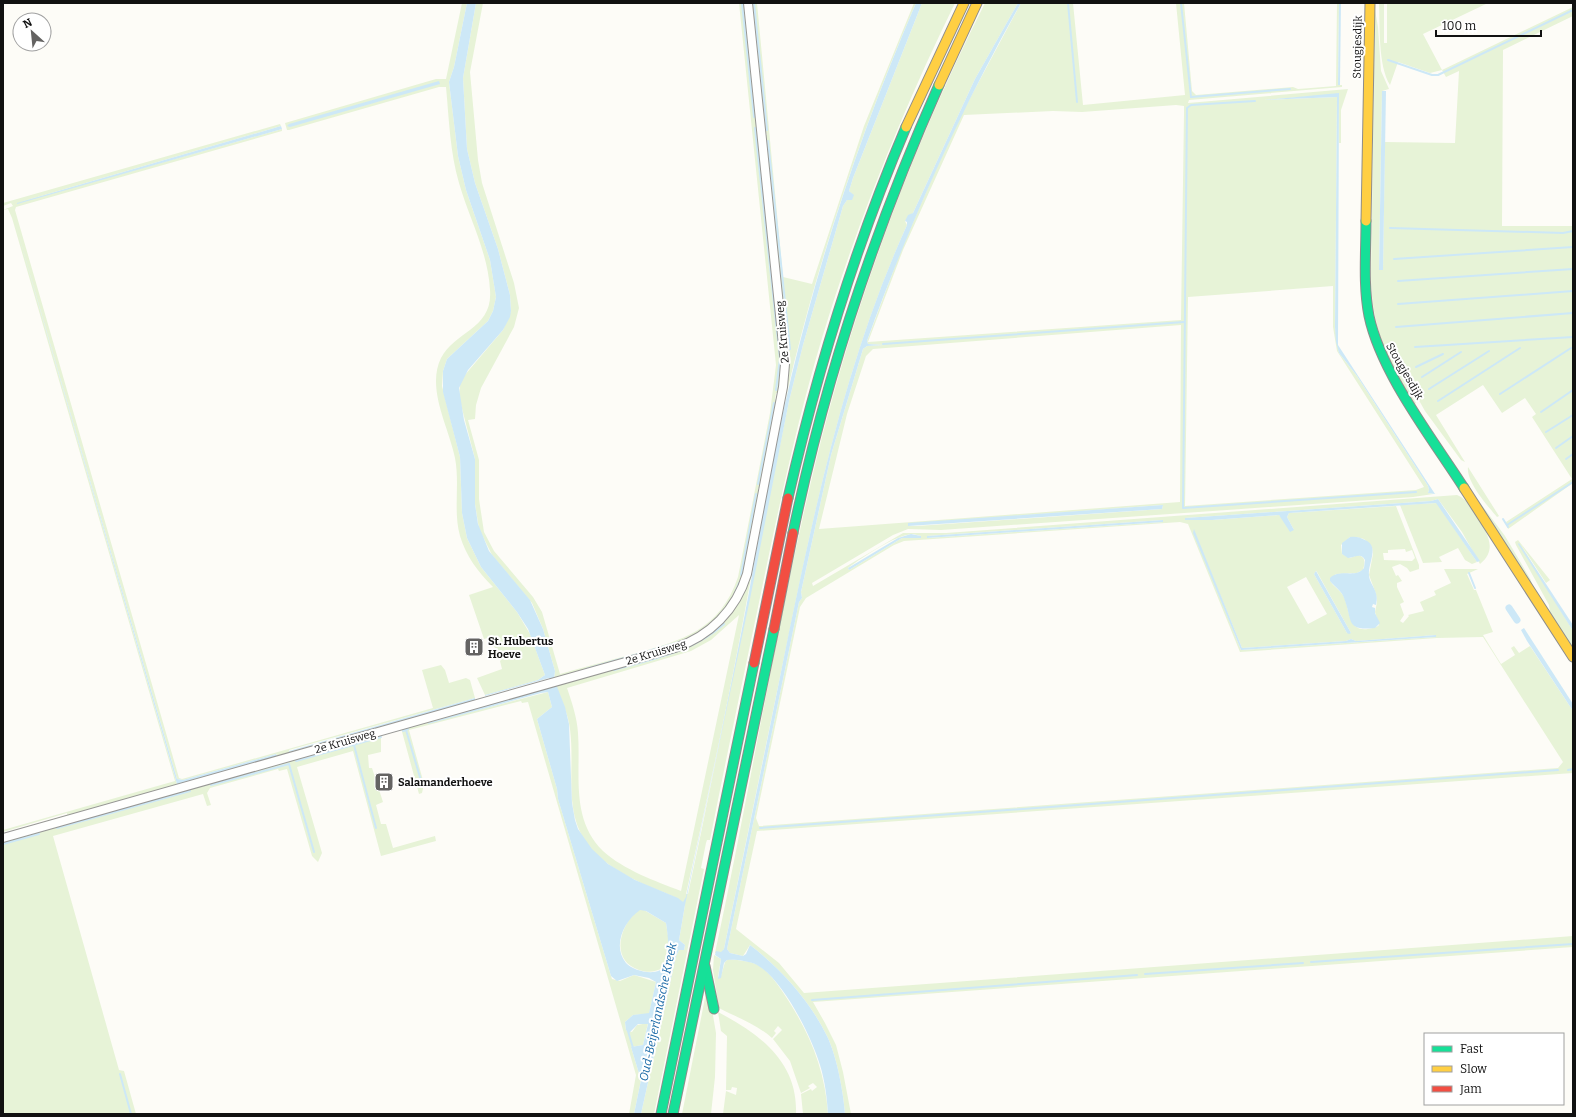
<svg xmlns="http://www.w3.org/2000/svg" width="1576" height="1117" font-family="Bitter,serif">
<style>
.green{fill:#e7f3d7;fill-rule:evenodd}
.water{fill:#cde8f7;fill-rule:evenodd}
.lines{fill:none;stroke-linecap:round;stroke-linejoin:round}
.stream{stroke:#cde8f7;stroke-width:2}
.canal{stroke:#cde8f7;stroke-width:7}
.street-casing{stroke:#979795;stroke-width:10}
.fast-casing{stroke:#8e8d8b;stroke-width:11}
.slow-casing{stroke:#8e8d8b;stroke-width:11}
.jam-casing{stroke:#8e8d8b;stroke-width:11}
.street{stroke:#fffffe;stroke-width:8}
.fast{stroke:#16e098;stroke-width:9}
.slow{stroke:#ffcf43;stroke-width:9}
.jam{stroke:#f24e42;stroke-width:9}
.labels{text-anchor:middle;stroke-width:4;stroke-linejoin:round;paint-order:stroke}
.street-label{font-size:11px;fill:#111;stroke:#fff}
.poi-label{font-size:11px;font-weight:bold;fill:#111;stroke:#fff;text-anchor:start}
.water-label{font-size:12px;font-style:italic;fill:#1768a6;stroke:#fff}
</style>
<rect width="100%" height="100%" fill="#fdfcf7"/>
<g class="green">
<path d="M462,3H467L454,67L449,82L458,156L466,190L490,260L496,297L493,311L488,321L447,359L443,371L442,386L460,457L462,513L467,538L481,567L517,612L530,634L545,675L538,680L485,695L477,678L502,669L500,661L502,659L501,656L498,657L491,637L484,639L469,595L493,587C478,572 466,556 460,536C453,511 460,484 455,458C449,427 426,389 441,358C455,331 493,329 490,290C488,252 469,218 459,183C450,152 449,119 446,87H439L289,130H287L285,123L436,79H446Z"/>
<path d="M476,3H483L470,72L478,160L482,183L514,283L519,308L514,327L481,388L476,405L475,419L468,420L479,460V499L484,532L494,551L533,597L542,612L560,674C585,667 609,660 634,654C683,640 720,630 738,577L770,413L776,365L739,3H746L757,121H756L758,124L783,339L780,393H776L775,399L778,402L761,488H758V491L761,493L743,579H740L739,582L742,583L728,608L694,638L554,680L555,671L543,629L532,603L492,555L479,529L475,504V459L459,397L460,384L464,376L503,330L511,311L510,295L498,249L475,183L467,149L463,78Z"/>
<path d="M750,3H757L783,277L812,284L864,126L914,3H916C866,119 825,240 794,363C775,439 763,517 748,594C730,695 708,795 686,894H688L701,833L789,401L803,345L843,206L847,200H852V194L849,191L853,178L922,3H955C902,111 857,223 822,338C795,428 776,520 757,612C741,688 725,764 710,840H707L706,843L701,868L704,869L654,1114H641L676,956L679,950H684L685,945L679,940L685,905C675,895 662,892 650,887C632,879 615,870 600,858C559,822 576,776 570,729C568,712 560,698 555,683L695,641L740,595L785,384L765,137L767,134L765,133ZM739,615L681,891C655,881 624,870 603,851C570,819 581,773 578,733C577,717 572,703 567,688L691,651L711,640Z"/>
<path d="M985,3H1018L975,79L913,213L905,221L907,225C846,361 817,498 787,643C766,745 745,847 724,949L722,952L715,953C750,791 776,626 815,465C854,305 911,149 985,3Z"/>
<path d="M1021,3H1073L1083,105L1185,95L1176,3H1184L1192,91L1196,95L1293,87L1298,89L1336,86L1337,3H1339L1338,85H1342V87L1189,100L1188,103L1348,89L1341,110V143H1339V94L1264,100L1337,97L1335,327L1339,353L1357,376L1428,486L1429,490L1428,493L1434,494L1440,493L1413,497L941,530L908,529L893,535L812,583L813,586L903,533H946L1457,495C1467,499 1470,507 1476,516C1486,531 1499,549 1480,564L1462,532L1438,499L1431,501L1185,518V520H1212L1279,515L1294,530L1287,517L1289,513L1396,506L1419,565V569L1410,572L1407,568L1400,564L1392,567L1396,576L1398,575L1402,581L1397,583V587L1404,602L1400,604L1404,615L1400,621L1403,623L1409,616L1408,615L1424,611L1420,602L1436,595L1434,591L1451,583L1444,569H1478L1467,574L1474,590H1476L1493,632L1483,635L1501,664L1515,655L1511,648L1514,646L1519,653L1530,646L1573,711V769H1568L1573,770V773L757,831L736,929L779,963L804,993L1573,936V947L813,1002L825,1023L836,1045L843,1072L851,1114H845C843,1091 837,1057 827,1036C810,1001 781,969 750,945L743,956L730,953L727,949L799,602L802,598L801,592L831,455L863,349L867,346L884,345L868,344L867,341L901,250L935,171L961,115ZM1176,105L1184,106V113L1181,320L868,342L903,250L964,115L1053,111L1082,112ZM1333,286V327L1337,351L1424,487L1416,490L1185,506L1188,297ZM1181,325L1180,502L819,529L847,414L866,356L873,349ZM1163,505L1162,509L917,526H908V524ZM1163,520V522L927,538V536ZM1180,522L1188,524L1240,652L1437,638L1483,637L1563,762L1558,768L759,826L756,818L800,607L806,598L894,545L904,541ZM1193,529L1242,648L1346,641L1351,639L1356,641L1436,635V637L1241,650ZM913,534L921,536V538H902L849,570L848,568C863,557 895,535 913,534ZM1350,537H1356L1364,539L1372,547L1373,554L1369,575L1376,594L1377,602L1375,612L1379,625C1376,628 1372,628 1368,629C1348,632 1350,610 1344,597C1341,590 1333,587 1330,580L1336,574L1357,573L1363,570C1365,563 1366,557 1358,555L1350,558L1342,554L1341,545ZM1405,549L1406,552L1412,550L1415,558L1412,561L1384,560L1383,553H1388V550ZM1316,571L1317,572L1351,633H1347L1314,574ZM1306,577L1327,614L1308,624L1287,587Z"/>
<path d="M1379,3H1384V43H1387V3H1488L1423,34L1442,70L1573,7V16L1503,50L1502,226H1573V483L1508,529L1506,522L1572,479L1532,417L1536,414L1525,398L1502,413L1483,385L1436,415L1465,462L1461,460L1425,411L1399,365L1397,366L1416,403L1415,404C1387,360 1371,327 1371,274L1375,10L1378,27L1381,71L1389,89L1382,91L1379,270H1383L1385,142L1455,143L1459,71L1446,77L1442,70L1430,73L1398,62L1390,85C1378,66 1380,26 1379,3Z"/>
<path d="M280,124L281,126L17,203L282,129V131L16,207L15,210L179,778L182,779L433,708L422,670L441,665L445,670L449,683L466,678L470,680L475,698L289,750V752L475,700V702L3,836V834L67,815V813L3,832V830L175,781L12,218L8,209L3,210L13,206L11,203L3,206V203ZM13,216L177,779L183,780L276,754L277,755L177,784Z"/>
<path d="M1468,467L1499,516L1497,517C1488,506 1466,482 1468,467Z"/>
<path d="M1478,500L1505,536L1531,580L1532,586Z"/>
<path d="M1437,503L1477,562L1472,564L1465,560L1458,548L1439,557L1442,562L1423,563L1400,505Z"/>
<path d="M1518,540L1550,580L1546,583L1520,543L1573,631V648L1550,612L1549,605L1516,545L1515,542Z"/>
<path d="M551,685L552,688L428,723L548,692L552,707L537,719L557,789L558,799L611,976L612,979L620,981L634,975L656,982L649,1014L633,1015L625,1022L626,1030L632,1032L637,1025L648,1023L643,1045L631,1047L641,1080L634,1114H629L636,1075L528,702L522,703L521,701L409,730L424,784L422,793L419,794L401,728Z"/>
<path d="M381,734V752L368,755L369,768H372L383,802L376,805L381,824H386L393,848L435,836L436,841L381,856L353,751L297,767L322,853L318,862L312,856L287,769L279,771L278,769L210,788L207,793L211,805L207,806L203,794L53,836L119,1070L124,1071L136,1114H3V839Z"/>
<path d="M598,875L644,910L666,923L669,942L663,968C655,972 648,973 639,970C613,961 618,933 632,916Z"/>
<path d="M714,955L721,959L718,977L721,976L725,962L728,959C736,960 751,961 758,965C771,973 780,988 788,1000C811,1036 825,1071 828,1114H803L801,1094L811,1089L812,1091L817,1087L813,1083L808,1086L810,1088L801,1093L790,1061L773,1039L782,1030L778,1026L774,1031L776,1033L772,1038C756,1024 738,1018 719,1008L713,970Z"/>
<path d="M709,992L716,1033L715,1077L711,1114H682L704,1003L706,993Z"/>
<path d="M718,1012C760,1034 798,1062 796,1114H723L726,1091L736,1095L737,1088L732,1087L731,1090H726L727,1036L721,1031Z"/>
</g>
<g class="water">
<path d="M467,3H476L463,78L467,149L475,183L498,249L510,295L511,311L510,317L503,330L468,370L459,388L464,420L475,459V504L478,524L489,551L530,600L543,629L555,671L554,679L565,707L569,724L572,803L575,820L578,829L592,849L608,864L635,880L678,898L683,902L686,897C708,796 730,694 749,592C762,520 774,448 791,378C822,249 864,124 916,3H922L853,178L849,191L854,195L852,200H847L843,206L803,345L789,401L750,599L685,905L679,940L685,945L684,950H679L676,956L641,1114H634L641,1080L631,1047L643,1045L648,1024H638L629,1033L626,1030L625,1022L633,1015L649,1013L656,982L649,978L634,975L617,981L611,976L558,799L557,789L537,719L552,707L548,692L541,693L428,724V723L551,687L549,678L485,696V695L538,680L545,675L528,629L517,612L481,567L467,538L462,513L460,457L443,392V371L447,359L488,321L493,311L496,297L490,260L466,190L458,156L449,82L454,67ZM640,910L646,911L666,923C668,936 670,952 665,965C659,978 633,971 626,963C612,946 624,921 640,910Z"/>
<path d="M1018,3H1021C960,111 909,224 867,341L868,344L884,345L867,346L863,349L831,455L801,592L802,598L799,602L727,949L730,953L743,956L746,954L750,945C781,969 810,1001 827,1036C837,1057 843,1091 845,1114H828C827,1098 825,1081 820,1065C812,1038 783,979 757,965C750,961 734,959 727,960L724,963L721,978L718,979L721,959L715,955L716,951L721,952L724,949C746,843 768,738 789,632C818,493 848,355 907,225V222L905,221L908,215L913,213L975,79Z"/>
<path d="M1339,3H1341L1340,85H1338Z"/>
<path d="M439,81L440,84L290,127L287,126L289,124Z"/>
<path d="M1382,91H1386L1383,270H1379Z"/>
<path d="M1339,93L1338,345L1435,494L1428,493L1429,490L1428,486L1357,376L1339,353L1336,342L1335,327L1337,97L1264,100Z"/>
<path d="M281,126L282,129L17,204V203Z"/>
<path d="M13,216L177,779L183,780L276,754L277,756L177,784Z"/>
<path d="M1438,499L1480,561L1477,562L1436,503L1289,513L1287,517L1294,530L1290,532L1279,515L1212,520H1185V518L1431,501Z"/>
<path d="M1163,505L1162,509L908,526V523Z"/>
<path d="M1163,520V522L927,538V536Z"/>
<path d="M1194,529L1242,648L1346,641L1351,639L1356,641L1436,635V637L1241,650L1193,533Z"/>
<path d="M911,534L921,536V538H902L849,570L848,568L898,538Z"/>
<path d="M1350,537C1355,536 1360,537 1365,540C1380,546 1368,563 1369,575C1369,584 1380,591 1376,605L1373,604L1372,607L1375,608V613L1380,623L1375,628C1345,631 1353,621 1344,598C1342,591 1335,587 1330,581V578C1340,568 1356,579 1364,568L1365,560C1361,552 1355,558 1348,558L1342,554V543Z"/>
<path d="M1519,543L1573,625V631L1518,544Z"/>
<path d="M1316,571L1351,633L1349,634L1347,633L1314,574Z"/>
<path d="M1524,628L1573,704V711L1527,641L1521,630Z"/>
<path d="M475,698V700L289,752V751Z"/>
</g>
<g class="lines">
<g class="stream">
<path d="M742,3L754,117"/>
<path d="M754,3L767,130"/>
<path d="M1068,3L1077,102"/>
<path d="M1181,3L1191,97"/>
<path d="M1388,60L1432,75H1438L1573,10"/>
<path d="M1191,97L1290,89"/>
<path d="M1255,101L1191,105L1187,108L1183,508L1416,492"/>
<path d="M755,128L780,359L776,390"/>
<path d="M768,141L790,349"/>
<path d="M1390,228L1563,233L1573,231"/>
<path d="M1394,259L1573,247"/>
<path d="M1398,281L1573,269"/>
<path d="M1398,304L1573,291"/>
<path d="M1396,327L1573,313"/>
<path d="M883,344L1184,322"/>
<path d="M1415,347L1573,337"/>
<path d="M1416,367L1443,354"/>
<path d="M1422,377L1461,352"/>
<path d="M1429,389L1489,351"/>
<path d="M1500,394L1571,348"/>
<path d="M1438,401L1520,348"/>
<path d="M1541,412L1573,390"/>
<path d="M1546,432L1573,415"/>
<path d="M1556,448L1573,436"/>
<path d="M1566,459L1573,454"/>
<path d="M758,484L774,403"/>
<path d="M1503,519L1508,527"/>
<path d="M1507,525L1573,482"/>
<path d="M1469,573L1475,588"/>
<path d="M741,575L756,494"/>
<path d="M735,593L739,583"/>
<path d="M586,669L683,641"/>
<path d="M614,670C653,659 693,652 724,624"/>
<path d="M406,730L422,784"/>
<path d="M403,731L408,729"/>
<path d="M354,745L376,828"/>
<path d="M296,761L381,737"/>
<path d="M289,764L314,852"/>
<path d="M1568,770L1573,769"/>
<path d="M211,785L289,764"/>
<path d="M57,828L190,791"/>
<path d="M760,828L1558,770"/>
<path d="M3,844L39,834"/>
<path d="M1311,962L1573,944"/>
<path d="M1145,974L1303,963"/>
<path d="M812,1000L1137,975"/>
<path d="M628,1031L633,1048"/>
<path d="M120,1074L131,1114"/>
</g>
<path class="canal" d="M1509,608L1517,620"/>
<defs>
<path id="street" d="M3,838L675,648C710,636 736,610 747,574L783,387L785,364L748,3"/>
<g id="fast">
<path d="M1366,221C1366,253 1363,285 1369,316C1381,373 1432,438 1464,488"/>
<path d="M788,498C817,371 855,247 906,127"/>
<path d="M793,533C825,379 875,229 939,85"/>
<path d="M705,966L714,1009"/>
<path d="M661,1114L754,663"/>
<path d="M673,1114L774,629"/>
</g>
<g id="slow">
<path d="M939,85L977,3"/>
<path d="M906,127L964,3"/>
<path d="M1366,221L1370,3"/>
<path d="M1464,488L1573,657"/>
</g>
<g id="jam">
<path d="M774,629L793,533"/>
<path d="M754,663L788,498"/>
</g>
</defs>
<use href="#street" class="street-casing"/>
<use href="#fast" class="fast-casing"/>
<use href="#slow" class="slow-casing"/>
<use href="#jam" class="jam-casing"/>
<use href="#street" class="street"/>
<use href="#fast" class="fast"/>
<use href="#slow" class="slow"/>
<use href="#jam" class="jam"/>
</g>
<defs>
<symbol id="building-square" viewBox="-11 -11 22 22"><rect x="-9" y="-9" width="18" height="18" rx="4" fill="#646362" stroke="#fff"/><path d="M-4-6H4V6H1V3H-1V6H-4ZM-2.5-4.3h1.7v1.8h-1.7ZM.8-4.3h1.7v1.8H.8ZM-2.5-1h1.7V.8h-1.7ZM.8-1h1.7V.8H.8Z" fill="#fff"/></symbol>
</defs>
<g fill-rule="evenodd">
<use href="#building-square" x="463" y="636" width="22" height="22"/>
<use href="#building-square" x="373" y="771" width="22" height="22"/>
</g>
<g class="labels">
<g class="street-label">
<text transform="translate(1357 47) rotate(-89)" y="4">Stougjesdijk</text>
<text transform="translate(782 332) rotate(-95)" y="4">2e Kruisweg</text>
<text transform="translate(1405 371) rotate(60)" y="4">Stougjesdijk</text>
<text transform="translate(656 652) rotate(-17)" y="4">2e Kruisweg</text>
<text transform="translate(345 741) rotate(-16)" y="4">2e Kruisweg</text>
</g>
<g class="poi-label">
<text x="488" y="645">St. Hubertus<tspan x="488" dy="13">Hoeve</tspan></text>
<text x="398" y="786">Salamanderhoeve</text>
</g>
<g class="water-label">
<text transform="translate(658 1012) rotate(-78)" y="4">Oud-Beijerlandsche Kreek</text>
</g>
</g>
<rect width="1576" height="1117" fill="none" stroke="#111111" stroke-width="8"/>
<rect x="1424" y="1033" width="140" height="72" fill="#ffffff" stroke="#a0a0a0"/>
<rect x="1432" y="1046" width="20" height="6" fill="#16e098" stroke="#a0a0a0"/>
<text x="1460" y="1053" font-size="12" fill="#111111">Fast</text>
<rect x="1432" y="1066" width="20" height="6" fill="#ffcf43" stroke="#a0a0a0"/>
<text x="1460" y="1073" font-size="12" fill="#111111">Slow</text>
<rect x="1432" y="1086" width="20" height="6" fill="#f24e42" stroke="#a0a0a0"/>
<text x="1460" y="1093" font-size="12" fill="#111111">Jam</text>
<g transform="translate(32 32) rotate(333)"><circle r="19" fill="#ffffff" stroke="#a0a0a0"/>
<path d="M0-3L7 15L0 10L-7 15Z" fill="#646362"/>
<text y="-6" font-size="11" font-weight="bold" text-anchor="middle" fill="#111111">N</text>
</g>
<path d="M1436 30v6h105v-6" fill="none" stroke="#111111" stroke-width="2"/>
<text x="1442" y="30" font-size="12" fill="#111111" stroke="#ffffff" stroke-width="3" paint-order="stroke">100 m</text>
</svg>
